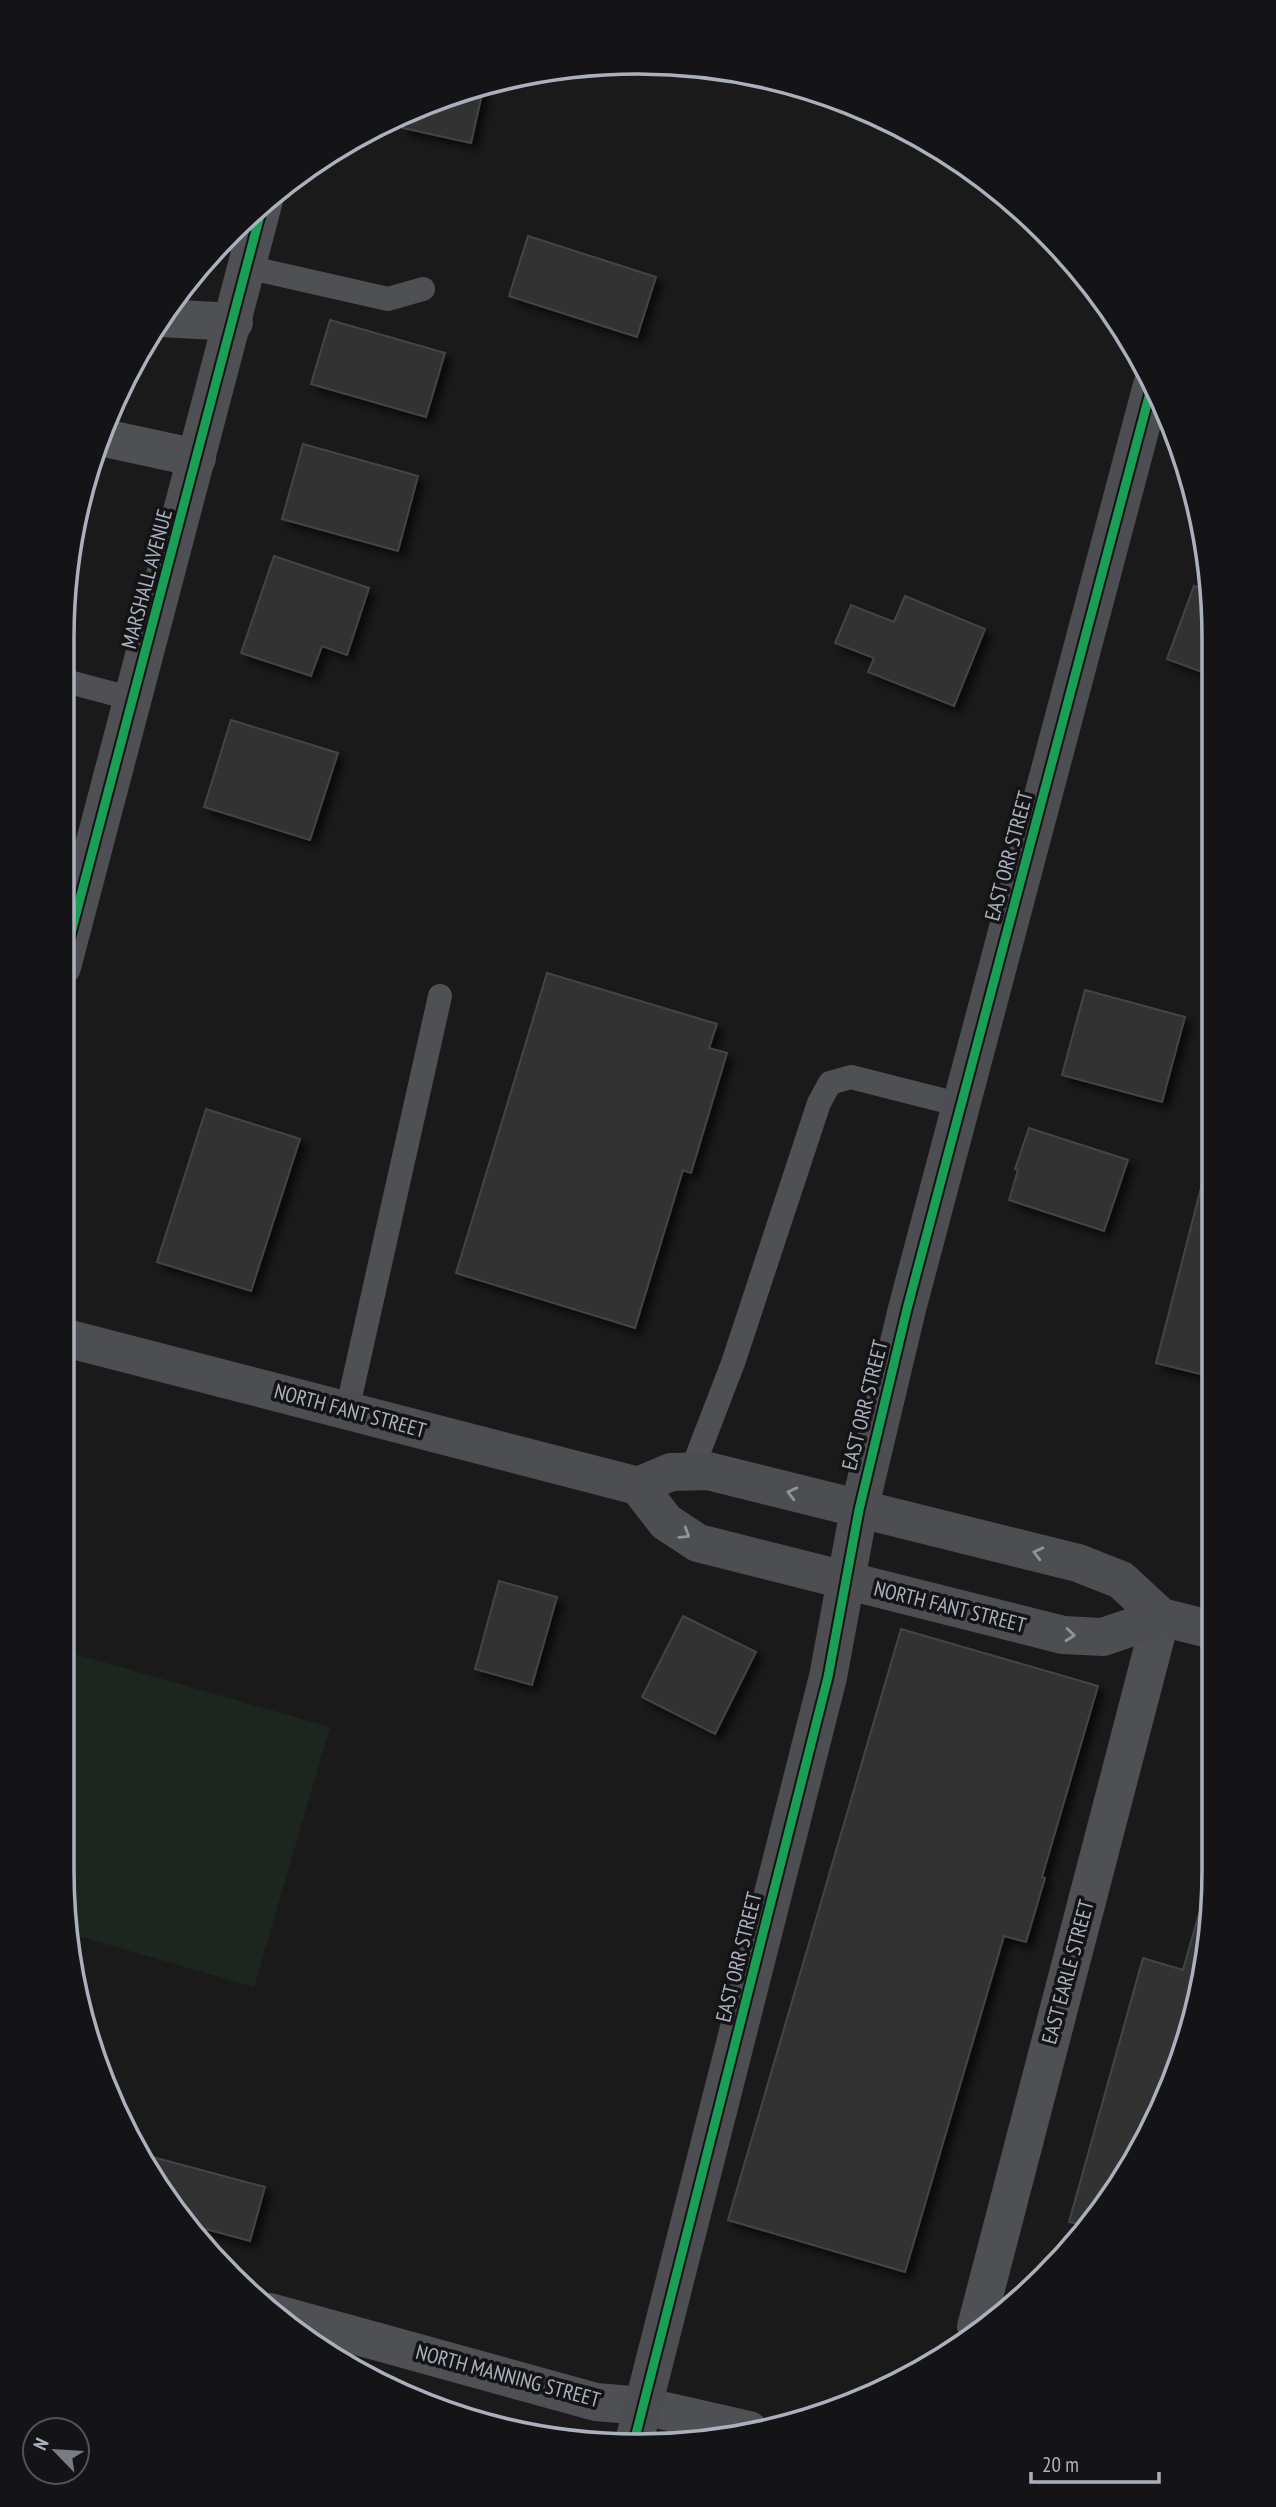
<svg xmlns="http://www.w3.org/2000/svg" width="1276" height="2507" font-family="'PT Sans Narrow',sans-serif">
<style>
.green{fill:#1d261e}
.building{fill:#323233;stroke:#434447;stroke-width:2;filter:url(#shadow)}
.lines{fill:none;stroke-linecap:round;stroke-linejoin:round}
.lane{stroke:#4e5054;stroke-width:24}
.street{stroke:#4e5054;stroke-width:38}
.secondary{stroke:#4d4e52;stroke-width:38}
.cycleway-casing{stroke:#141417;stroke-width:13}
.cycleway{stroke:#1a9f57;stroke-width:9}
.oneway{stroke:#8e939d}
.labels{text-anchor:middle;stroke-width:7;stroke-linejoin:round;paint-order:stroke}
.street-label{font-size:21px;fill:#aab1bd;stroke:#141417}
.rim{fill:none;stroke:#aab1bd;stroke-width:3.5}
</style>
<defs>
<filter id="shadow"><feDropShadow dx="6" dy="6" stdDeviation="3.5" flood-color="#0009"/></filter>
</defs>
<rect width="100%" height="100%" fill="#1a1a1b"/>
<path class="green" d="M61,1650L330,1727L254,1987L72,1934L61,1869Z"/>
<g class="building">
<path d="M484,85L471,143L403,128L407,113L452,92Z"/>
<path d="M528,236L656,277L637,337L509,296Z"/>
<path d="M330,320L445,353L426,417L311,384Z"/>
<path d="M303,444L418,476L398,551L282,519Z"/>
<path d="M274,556L369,588L347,655L322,646L311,676L241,653Z"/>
<path d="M1194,586L1210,592V675L1167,659Z"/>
<path d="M905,596L985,629L954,706L868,672L874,658L835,643L851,605L894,622Z"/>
<path d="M231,720L338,753L310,840L204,807Z"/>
<path d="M547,973L717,1024L709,1048L727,1053L691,1173L683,1170L635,1328L456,1273Z"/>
<path d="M1085,990L1185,1017L1162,1102L1062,1075Z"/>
<path d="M206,1109L300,1139L251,1291L157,1262Z"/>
<path d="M1029,1128L1128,1160L1104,1231L1009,1200L1018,1170L1015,1169Z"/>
<path d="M1202,1184L1212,1186V1377L1156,1363Z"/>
<path d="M499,1581L557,1597L532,1685L475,1669Z"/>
<path d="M683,1616L756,1652L715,1734L642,1697Z"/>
<path d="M901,1629L1098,1686L1042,1877L1045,1878L1026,1942L1004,1936L905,2272L728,2220Z"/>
<path d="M1213,1864L1214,1906L1195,2018L1155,2124L1083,2225L1069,2222L1143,1958L1183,1970Z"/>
<path d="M149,2156L265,2187L250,2241L183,2223L148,2160Z"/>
</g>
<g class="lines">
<g class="lane">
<path d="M247,267L388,299L423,289"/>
<path d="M62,680L133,699"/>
<path d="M347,1411L440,996"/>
<path d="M691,1472L733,1363L819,1103L830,1083L851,1077L961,1105"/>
</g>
<g class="street">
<path d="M161,318L234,322"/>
<path d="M100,437L197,458"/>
<path d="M62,967L264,200"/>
<path d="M270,2312L596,2402L643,2406L749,2430"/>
<path d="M976,2327L1161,1617"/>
</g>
<g class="secondary">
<path d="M62,1337L638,1486L671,1472L708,1471L1078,1563L1121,1580L1161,1617L1213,1630"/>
<path d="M638,1486L666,1522L698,1543L1063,1635L1103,1637L1161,1617"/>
<path d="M635,2438L828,1677L859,1510L907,1309L1152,385"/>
</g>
<defs>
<g id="cycleway">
<path d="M62,967L264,200"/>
<path d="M635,2438L828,1677L859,1510L907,1309L1152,385"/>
</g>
</defs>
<use href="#cycleway" class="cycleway-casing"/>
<use href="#cycleway" class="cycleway"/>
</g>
<defs><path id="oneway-chevron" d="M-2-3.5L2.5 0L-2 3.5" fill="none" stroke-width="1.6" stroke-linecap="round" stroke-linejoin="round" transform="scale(1.75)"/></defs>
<g class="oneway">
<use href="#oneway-chevron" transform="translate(792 1493) rotate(-166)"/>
<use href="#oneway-chevron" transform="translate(685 1534) rotate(32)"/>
<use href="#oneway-chevron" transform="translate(1038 1553) rotate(-166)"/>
<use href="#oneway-chevron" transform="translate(1070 1635) rotate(5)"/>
</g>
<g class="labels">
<g class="street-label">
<text transform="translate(147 579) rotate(-75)" y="7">MARSHALL AVENUE</text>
<text transform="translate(1009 856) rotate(-75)" y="7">EAST ORR STREET</text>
<text transform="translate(865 1405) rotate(-76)" y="7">EAST ORR STREET</text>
<text transform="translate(350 1411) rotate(15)" y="7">NORTH FANT STREET</text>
<text transform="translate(950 1607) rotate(14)" y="7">NORTH FANT STREET</text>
<text transform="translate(739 1957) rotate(-76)" y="7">EAST ORR STREET</text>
<text transform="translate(1068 1972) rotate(-75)" y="7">EAST EARLE STREET</text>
<text transform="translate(508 2376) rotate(15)" y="7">NORTH MANNING STREET</text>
</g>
</g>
<path d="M0 0H1276V2507H0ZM638 74H638A564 564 0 0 1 1202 638V1870A564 564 0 0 1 638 2434H638A564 564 0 0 1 74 1870V638A564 564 0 0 1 638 74Z" fill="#141417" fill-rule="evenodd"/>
<path class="rim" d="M638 74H638A564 564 0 0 1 1202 638V1870A564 564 0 0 1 638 2434H638A564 564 0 0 1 74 1870V638A564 564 0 0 1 638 74Z"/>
<g transform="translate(56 2451) rotate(295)"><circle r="33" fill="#141417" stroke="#505359" stroke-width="2"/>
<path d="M0-5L12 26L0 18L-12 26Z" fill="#787c84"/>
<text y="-10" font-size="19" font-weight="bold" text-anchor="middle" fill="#aab1bd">N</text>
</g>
<path d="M1031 2472v10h128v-10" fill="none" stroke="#aab1bd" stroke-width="3.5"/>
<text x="1042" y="2472" font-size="21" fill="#aab1bd" stroke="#141417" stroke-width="5" paint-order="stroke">20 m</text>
</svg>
